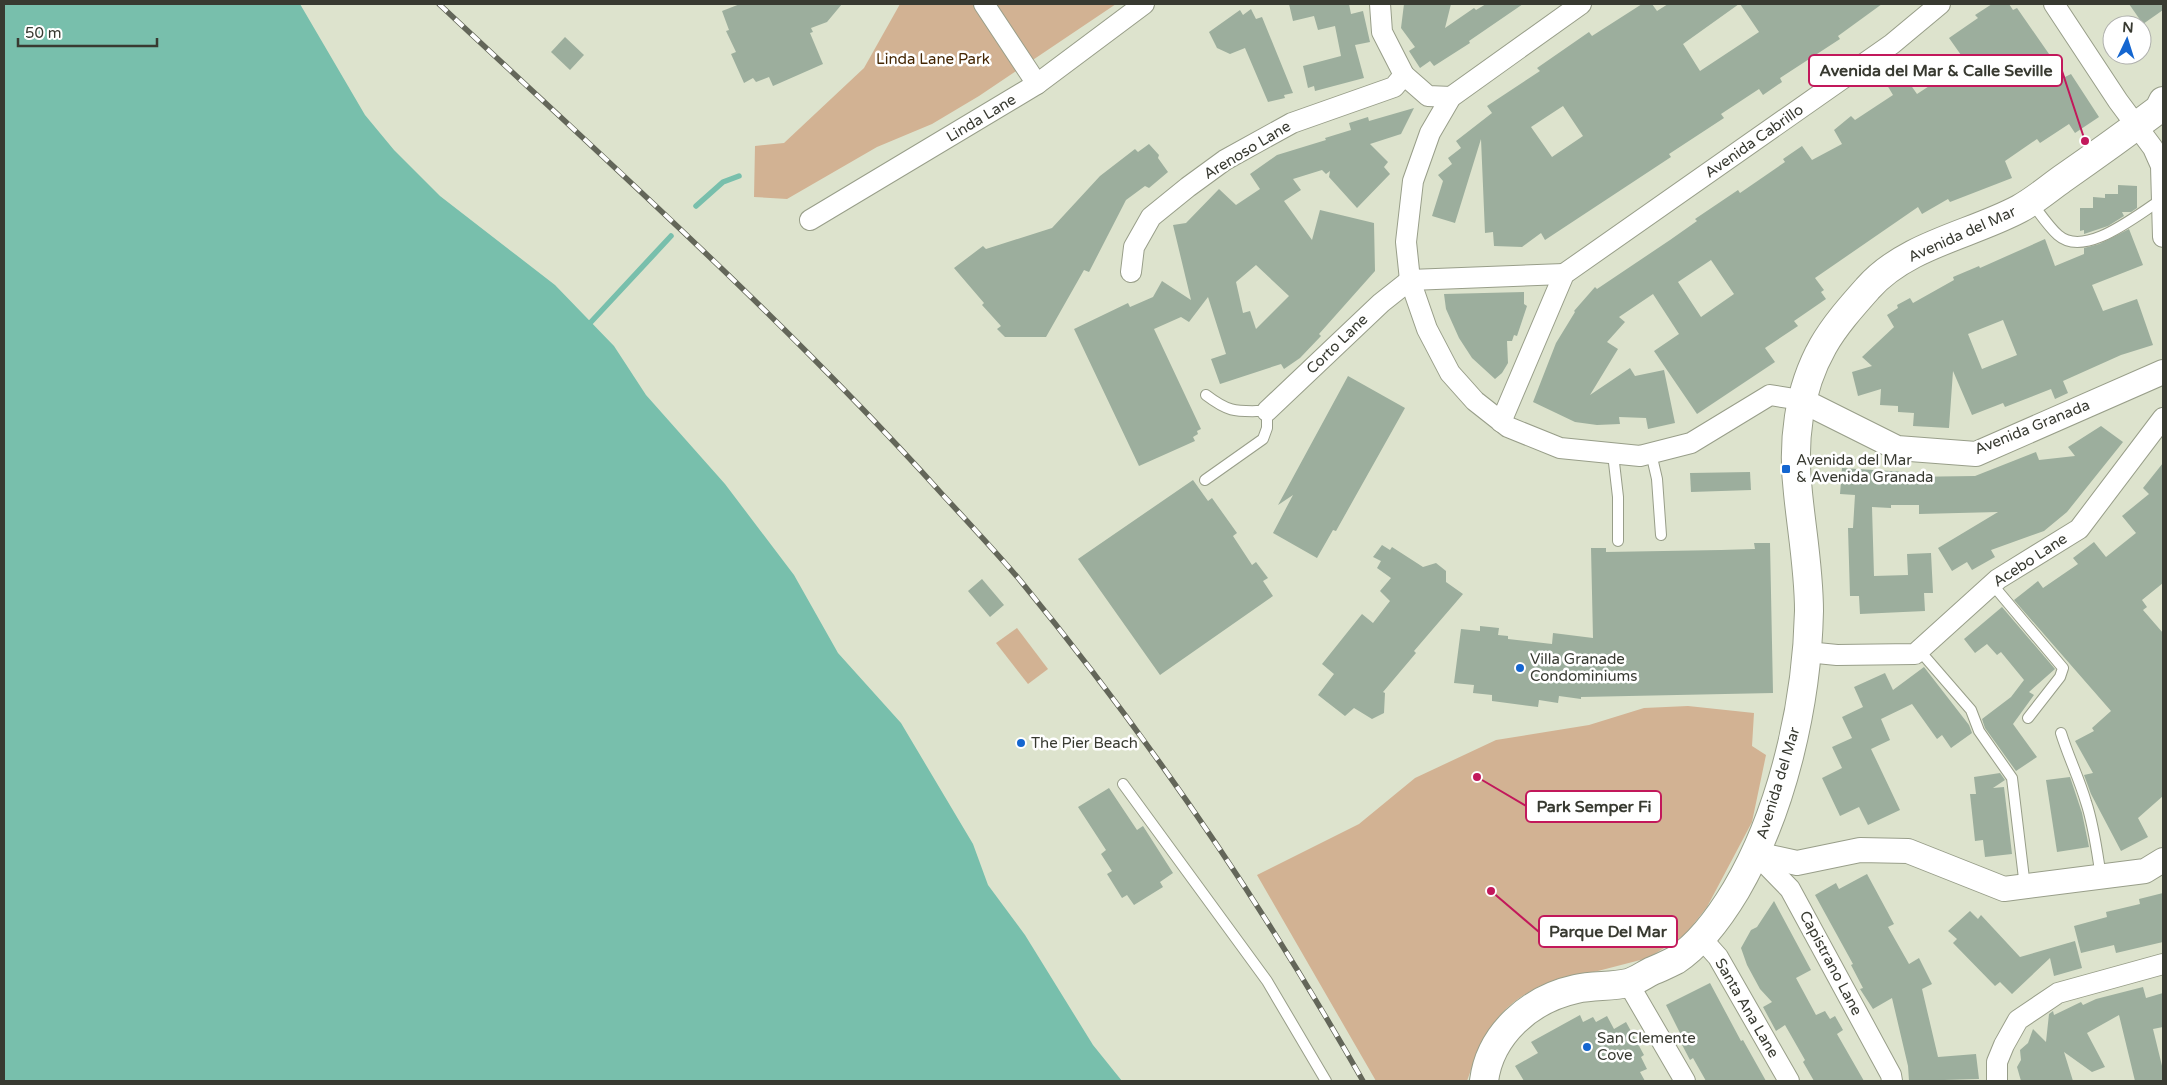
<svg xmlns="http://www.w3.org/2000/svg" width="2167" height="1085" font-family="'Varela Round',sans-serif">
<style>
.green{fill:#d2b293}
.water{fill:#78bfac}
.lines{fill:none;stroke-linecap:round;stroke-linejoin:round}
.stream{stroke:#78bfac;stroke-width:5.5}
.building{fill:#9cae9d;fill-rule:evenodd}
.service-casing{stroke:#989e89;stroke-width:12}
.minor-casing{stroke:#989e89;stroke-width:22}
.tertiary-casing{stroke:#989e89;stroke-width:26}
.secondary-casing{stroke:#989e89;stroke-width:30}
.service{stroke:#fff;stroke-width:10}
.minor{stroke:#fff;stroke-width:20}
.tertiary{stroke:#fff;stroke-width:24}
.secondary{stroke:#fff;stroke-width:28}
.rail-casing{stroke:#636659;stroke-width:5.5}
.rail{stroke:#fff;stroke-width:4;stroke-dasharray:11;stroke-linecap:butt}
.poi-dot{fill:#1466d0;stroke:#fff;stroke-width:2}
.labels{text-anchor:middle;stroke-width:5;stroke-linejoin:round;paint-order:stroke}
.park-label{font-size:15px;fill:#442603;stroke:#fff}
.street-label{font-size:15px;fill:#383a31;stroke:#fff}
.poi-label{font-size:15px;fill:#383a31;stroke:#fff;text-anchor:start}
.leader{fill:none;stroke:#c2185b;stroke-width:2}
.callout-dot{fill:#c2185b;stroke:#fff;stroke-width:2}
.callout{fill:#fff;stroke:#c2185b;stroke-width:2}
.callout-label{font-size:16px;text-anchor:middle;font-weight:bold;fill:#383a31}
</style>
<rect width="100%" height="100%" fill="#dde3cd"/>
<g class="green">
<path d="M900,4H1116L979,96L932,124L877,147L787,199L754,197L755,146L784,143L864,68Z"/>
<path d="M1017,628L1048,669L1028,684L996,643Z"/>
<path d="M1688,706L1754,713L1752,746L1766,755L1752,822L1707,907L1685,935L1648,958L1540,986C1495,1008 1483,1036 1467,1081H1376L1257,875L1359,824L1415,778L1496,740L1589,725L1644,708Z"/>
</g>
<path class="water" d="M4,4H300L365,115L394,150L440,196L555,285L614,346L646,395L725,484L794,575L838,653L901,723L973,844L988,885L1025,935L1093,1045L1122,1081H4Z"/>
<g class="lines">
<g class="stream">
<path d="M696,206L723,182L739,176"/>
<path d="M591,322L671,236"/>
</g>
</g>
<g class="building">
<path d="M740,4H842L827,22L811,28L813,32L810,33L823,64L773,86L769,77L756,82L753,78L744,83L731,54L736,52L726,31L729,30L722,11Z"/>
<path d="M1289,4H1349L1351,14L1363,11L1370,42L1355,45L1364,78L1315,91L1314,86L1308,88L1303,66L1341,56L1335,26L1318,30L1314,16L1293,21Z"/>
<path d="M1404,4H1451L1445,28L1474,8L1476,10L1486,4H1523L1469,41L1470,43L1434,66L1430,61L1420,68L1409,51L1415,47L1401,28Z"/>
<path d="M1642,4H1652L1657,11L1668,4H1739L1683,44L1700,71L1759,32L1740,4H1882L1838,36L1840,39L1780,78L1782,82L1763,95L1759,89L1721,114L1724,118L1669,154L1671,157L1545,240L1541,233L1522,247L1494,246L1493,232L1485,233L1481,139L1455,223L1432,216L1443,181L1438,175L1452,164L1448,158L1461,148L1456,141L1492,113L1487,106L1540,71L1537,68L1589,32L1592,36ZM1563,106L1583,136L1552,157L1531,127Z"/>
<path d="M1992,4H2009L2013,10L2017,8L2065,77L2071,74L2099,117L2075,133L2069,124L2040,143L2037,139L2005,161L2012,178L1950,202L1948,199L1922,214L1918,207L1815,278L1824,290L1821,292L1826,299L1794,321L1798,326L1765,348L1775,362L1697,414L1654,351L1679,334L1653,294L1619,317L1625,322L1607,342L1618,349L1590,395L1630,368L1635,376L1664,370L1675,423L1648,429L1646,418L1619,417L1620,424L1597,425L1575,422L1533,402L1556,343L1575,312L1574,311L1595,287L1597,289L1670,240L1697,221L1695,219L1738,190L1740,193L1785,162L1783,159L1802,146L1812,160L1842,144L1834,130L1851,116L1855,120L1893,95L1887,85L1903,74L1917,94L1966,62L1949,38L1978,18L1975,15ZM1711,260L1734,294L1701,317L1678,282Z"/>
<path d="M2129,4H2163V10L2143,24Z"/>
<path d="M1251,9L1256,19L1262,17L1293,93L1284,95L1285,98L1268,102L1245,48L1230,54L1217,48L1209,32L1240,10L1243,15Z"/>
<path d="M565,37L584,55L570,70L551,52Z"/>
<path d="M1414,108L1401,134L1370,144L1388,162L1384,167L1390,174L1357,208L1329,177L1330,171L1326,174L1322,170L1293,179L1301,190L1284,201L1312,240L1320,210L1374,223L1375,271L1319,334L1321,336L1300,358L1284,369L1281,364L1220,384L1211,359L1226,354L1208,297L1189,322L1181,317L1154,329L1201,429L1197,431L1198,434L1193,437L1195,441L1139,466L1074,329L1128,303L1130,307L1153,297L1162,281L1191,300L1173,225L1186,223L1219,189L1236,205L1260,189L1250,174L1277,155L1326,140L1325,138L1351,130L1349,123L1368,117L1369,121ZM1256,265L1289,296L1256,329L1250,311L1243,313L1236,282Z"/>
<path d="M1149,144L1159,155L1158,158L1168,172L1149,188L1145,186L1126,200L1089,272L1084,270L1046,337H1005L997,329L1001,326L982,305L984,303L954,268L983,246L986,249L1052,228L1100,176L1135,149L1138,152Z"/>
<path d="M2118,185L2137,186V208L2131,212H2122L2124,216L2108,226L2084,234V230L2080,231V208H2093V197L2105,198V194H2118Z"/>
<path d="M2129,229L2143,265L2092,285L2103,311L2137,299L2153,345L2121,355L2063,381L2068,393L2055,399L2051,389L2005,407L2003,403L1972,415L1953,371L1949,428L1913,426L1914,413L1898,412V406L1880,405L1881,389L1858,396L1852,372L1872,366L1862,357L1894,327L1887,315L1898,308L1897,305L1910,298L1913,303L1954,280L1953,277L1979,266L1980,268L2045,239L2055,266L2084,254V248L2099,244ZM2003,320L2017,355L1982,369L1968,334Z"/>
<path d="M1524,292V304L1527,306L1517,336L1514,335L1512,341H1507L1508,363L1502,373L1495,379L1472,358L1459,338L1446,309L1444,294Z"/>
<path d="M1348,376L1405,408L1336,531L1333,530L1317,558L1273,533L1293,495L1278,505Z"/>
<path d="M2101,426L2123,442L2067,512L2044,531L1991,550L1995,557L1972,570L1967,562L1952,571L1938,548L1998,512L1919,514V505H1891V508L1872,507L1874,576L1908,575L1907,554L1931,553L1933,593H1924L1925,611L1860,614L1859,596H1850L1848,528H1853L1855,495L1840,494L1842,468L1906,472L1905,477L1975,476L2036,452L2039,460L2075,456L2068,447Z"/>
<path d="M2163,463V583L2142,600L2147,607L2143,610L2163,633V796L2138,818L2148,837L2121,851L2091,794L2084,775L2093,773L2075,741L2094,731L2092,728L2111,711L2014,600L2038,581L2043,588L2078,564L2073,558L2094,542L2106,557L2136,533L2122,516L2149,494L2143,488Z"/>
<path d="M1750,472L1751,490L1691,492L1690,473Z"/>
<path d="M1193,480L1208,501L1212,498L1237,533L1233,536L1252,565L1256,562L1268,578L1263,581L1273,596L1160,675L1078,559Z"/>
<path d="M1754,543H1770L1773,693L1581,697V699L1559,696L1558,703L1539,700L1538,707L1492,701V695L1473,693L1474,685L1454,683L1461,629L1480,631V626L1499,628L1498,635L1508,636V639L1552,644L1553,633L1593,638L1591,548H1606V552L1721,550L1755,549Z"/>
<path d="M1382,545L1390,550L1392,547L1423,567L1436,563L1446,571V582L1463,594L1414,651L1416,653L1383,692L1385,693L1384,713L1372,719L1354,708L1345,716L1318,695L1334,674L1322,664L1362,614L1373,623L1390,601L1380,591L1391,578L1377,568L1381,561L1373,557Z"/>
<path d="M982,579L1004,605L990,617L968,591Z"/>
<path d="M2002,607L2055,669L2029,692L2034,695L2013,724L2037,757L2016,771L1985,728L1982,719L2011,697L2024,680L2001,652L1997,655L1987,644L1975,653L1964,639Z"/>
<path d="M1924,667L1969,725L1972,733L1951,748L1942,735L1937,739L1912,704L1881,719L1890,740L1871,749L1900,810L1868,825L1859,807L1840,816L1822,778L1842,768L1832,747L1852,738L1842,717L1863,707L1854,687L1885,673L1893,690Z"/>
<path d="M2000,773L2005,780L1993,788L2004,787L2012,854L1985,857L1983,840L1975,841L1970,794H1976L1974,777Z"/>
<path d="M2070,777L2082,813L2089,847L2057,852L2046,780Z"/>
<path d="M1109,788L1137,830L1143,826L1173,873L1160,882L1163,887L1134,905L1127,895L1122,898L1107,874L1112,871L1101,854L1106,850L1078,807Z"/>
<path d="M1867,874L1894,924L1888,927L1909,964L1919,958L1932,984L1922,989L1938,1057L1976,1054L1979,1079L1909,1081L1908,1066L1892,998L1873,1009L1860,989L1863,988L1851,965L1853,964L1815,895L1836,883L1839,889Z"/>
<path d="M2163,893V942L2116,953L2114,945L2081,953L2074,926L2107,917L2106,912L2140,904L2139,899Z"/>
<path d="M1774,901L1811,970L1796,978L1816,1015L1825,1011L1830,1019L1835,1016L1843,1030L1837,1034L1864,1081H1814L1803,1062L1805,1060L1785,1025L1776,1031L1763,1007L1772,1002L1760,989L1747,965L1741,948L1751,930L1757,927Z"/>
<path d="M1970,911L1978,919L1981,915L2020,957L2075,941L2082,968L2054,976L2050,958L2012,994L2000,982L1995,986L1953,943L1957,939L1948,931Z"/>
<path d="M1710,983L1741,1041L1743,1040L1766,1081H1706L1693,1058L1690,1060L1679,1039L1682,1037L1666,1005Z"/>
<path d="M2143,987L2146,998L2163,993V1027L2153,1029L2163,1070V1081H2135L2119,1015L2087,1033L2105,1067L2092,1072L2064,1052L2073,1081H2021L2017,1067L2021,1060L2020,1050L2028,1043L2033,1029L2046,1042L2049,1014L2053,1011L2054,1015L2081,1002L2083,1005L2096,999Z"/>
<path d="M1580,1015L1583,1022L1593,1017L1596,1022L1607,1016L1614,1029L1626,1022L1644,1055L1641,1057L1647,1069L1640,1072L1645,1081H1524L1515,1066L1538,1053L1531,1042Z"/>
</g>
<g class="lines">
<defs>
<g id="service">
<path d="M2031,202C2039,212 2048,226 2058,235C2085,259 2138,214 2161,200"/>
<path d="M1651,453L1657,479L1661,535"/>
<path d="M1613,454L1618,497V541"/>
<path d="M1205,480L1263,439L1267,428V411C1237,411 1231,414 1206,395"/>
<path d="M1992,584L2063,668L2060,677L2028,718"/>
<path d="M1919,650L1971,710L1979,731L2012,778L2025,887"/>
<path d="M2061,733C2068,756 2079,778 2086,802C2094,826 2097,852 2101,877"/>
<path d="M1123,784L1267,981L1326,1081"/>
</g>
<g id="minor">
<path d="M984,4L1037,84"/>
<path d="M1380,4L1382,32L1404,75L1428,96L1451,97"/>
<path d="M1581,4L1451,97L1430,133L1413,181L1406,242L1410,280L1427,329L1450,373L1475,401L1508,427L1560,448L1640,456L1691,443L1770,395L1801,400"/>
<path d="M2054,4L2118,101L2153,148L2161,166L2163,237"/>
<path d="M810,220L1037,84L1144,4"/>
<path d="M1131,272L1134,247L1151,217L1188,187L1225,160L1292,123L1394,87L1404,75"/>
<path d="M1410,280L1564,274"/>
<path d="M1267,411L1381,303L1410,280"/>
<path d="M1501,422L1564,274L1892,44L1940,4"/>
<path d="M1807,652L1837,655L1915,654L1998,579L2079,529L2163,418"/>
<path d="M1756,854L1790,889L1891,1075L1892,1081"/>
<path d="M1701,938L1718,957L1789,1081"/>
<path d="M1628,983L1685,1081"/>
<path d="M1997,1081V1062L2004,1045L2018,1020L2058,993L2163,964"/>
</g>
<g id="tertiary">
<path d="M1801,400L1897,448L1976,454L2163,372"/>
<path d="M1756,854L1797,863L1860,850L1908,851L2004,889L2145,871L2163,860"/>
</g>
<path id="secondary" d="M1484,1081C1490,1034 1530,999 1576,989C1593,985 1611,987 1628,983C1636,981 1644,975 1652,971C1660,968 1668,964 1676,960C1700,944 1721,915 1736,890C1783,810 1807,703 1809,611C1809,571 1802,533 1798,493C1792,443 1798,390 1823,346C1835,325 1852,306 1868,288C1906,245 1970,235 2019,209C2034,201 2048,189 2062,179C2095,156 2127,133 2159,109L2163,101"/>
</defs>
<use href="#service" class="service-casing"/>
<use href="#minor" class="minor-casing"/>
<use href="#tertiary" class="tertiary-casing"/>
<use href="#secondary" class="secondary-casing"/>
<use href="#service" class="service"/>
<use href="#minor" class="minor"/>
<use href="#tertiary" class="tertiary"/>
<use href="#secondary" class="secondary"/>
<defs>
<path id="rail" d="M439,4C610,164 785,320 942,494C968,522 994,550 1019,579C1148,736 1263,905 1363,1081"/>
</defs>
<use href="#rail" class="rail-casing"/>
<use href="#rail" class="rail"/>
</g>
<g class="poi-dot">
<rect x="1781" y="464" width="10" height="10" rx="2.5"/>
<circle cx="1520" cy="668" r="5"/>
<circle cx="1021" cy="743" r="5"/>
<circle cx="1587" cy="1047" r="5"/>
</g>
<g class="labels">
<g class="park-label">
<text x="933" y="64">Linda Lane Park</text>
</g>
<g class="street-label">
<text transform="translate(981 118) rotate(-31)" y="5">Linda Lane</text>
<text transform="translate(1754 141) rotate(-35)" y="5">Avenida Cabrillo</text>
<text transform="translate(1247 150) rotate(-31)" y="5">Arenoso Lane</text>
<text transform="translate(1962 234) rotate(-24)" y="5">Avenida del Mar</text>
<text transform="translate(1337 344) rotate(-44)" y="5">Corto Lane</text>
<text transform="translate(2032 427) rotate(-22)" y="5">Avenida Granada</text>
<text transform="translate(2030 560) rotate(-33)" y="5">Acebo Lane</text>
<text transform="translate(1778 783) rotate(-73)" y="5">Avenida del Mar</text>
<text transform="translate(1831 963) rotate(62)" y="5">Capistrano Lane</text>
<text transform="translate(1747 1008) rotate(60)" y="5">Santa Ana Lane</text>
</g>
<g class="poi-label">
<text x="1796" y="465">Avenida del Mar<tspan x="1796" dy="17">&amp; Avenida Granada</tspan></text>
<text x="1530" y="664">Villa Granade<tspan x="1530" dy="17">Condominiums</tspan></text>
<text x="1031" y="748">The Pier Beach</text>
<text x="1597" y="1043">San Clemente<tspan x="1597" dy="17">Cove</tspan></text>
</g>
</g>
<path class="leader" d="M2085 141L2062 71M1477 777L1526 806M1491 891L1539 932"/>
<g class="callout-dot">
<circle cx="2085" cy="141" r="5"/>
<circle cx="1477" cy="777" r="5"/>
<circle cx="1491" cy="891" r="5"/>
</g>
<g class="callout">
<rect x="1809" y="55" width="253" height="31" rx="5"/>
<rect x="1526" y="791" width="135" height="31" rx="5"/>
<rect x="1539" y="916" width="138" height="31" rx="5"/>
</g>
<g class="callout-label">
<text x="1936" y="76">Avenida del Mar &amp; Calle Seville</text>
<text x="1594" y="812">Park Semper Fi</text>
<text x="1608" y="937">Parque Del Mar</text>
</g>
<rect width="2167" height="1085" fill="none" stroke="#383a31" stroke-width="10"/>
<g transform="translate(2127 40) rotate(4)"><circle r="24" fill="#ffffff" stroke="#afb0ad"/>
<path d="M0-4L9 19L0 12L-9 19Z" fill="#1466d0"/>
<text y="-8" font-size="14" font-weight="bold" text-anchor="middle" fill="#383a31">N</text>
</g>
<path d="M18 38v8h139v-8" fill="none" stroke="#383a31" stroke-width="2.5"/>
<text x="25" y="38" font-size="15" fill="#383a31" stroke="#ffffff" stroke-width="4" paint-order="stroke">50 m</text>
</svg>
